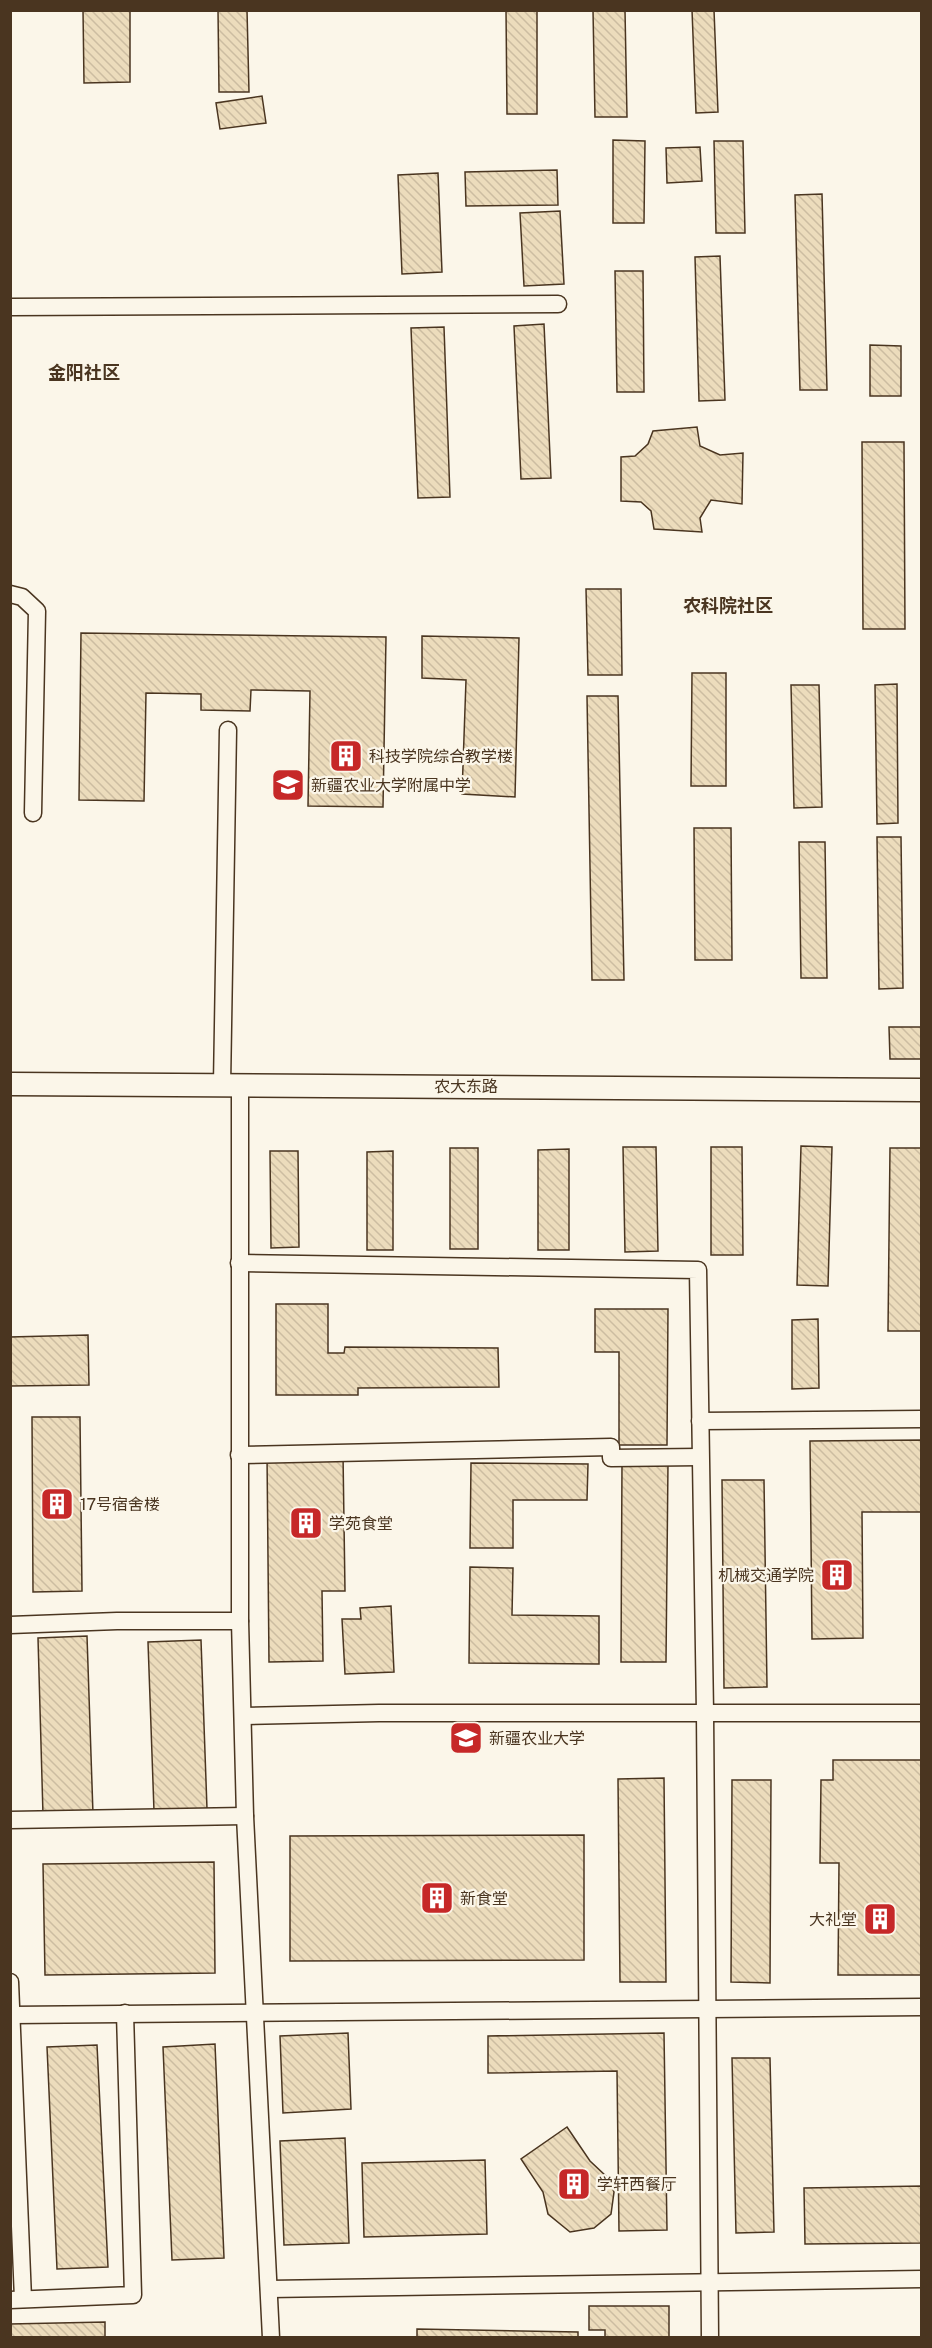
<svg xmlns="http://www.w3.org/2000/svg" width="932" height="2348" font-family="'Public Sans','Noto Sans SC',sans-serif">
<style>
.building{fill:url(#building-back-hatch);stroke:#4a3520;stroke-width:1.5}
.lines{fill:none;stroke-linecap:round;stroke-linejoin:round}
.street-casing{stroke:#4a3520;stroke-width:19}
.secondary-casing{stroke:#4a3520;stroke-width:25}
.street{stroke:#fbf6e9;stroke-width:16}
.secondary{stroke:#fbf6e9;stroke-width:22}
.labels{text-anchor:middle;stroke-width:4.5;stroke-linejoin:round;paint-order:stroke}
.poi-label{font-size:16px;fill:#4a3520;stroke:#fbf6e9;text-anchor:start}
.street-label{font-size:16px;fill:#4a3520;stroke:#fbf6e9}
.neighbourhood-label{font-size:18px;font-weight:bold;fill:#4a3520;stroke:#fbf6e9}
</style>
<defs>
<pattern id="building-back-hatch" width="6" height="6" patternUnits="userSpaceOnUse" patternTransform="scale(1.5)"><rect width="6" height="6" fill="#ecdcbc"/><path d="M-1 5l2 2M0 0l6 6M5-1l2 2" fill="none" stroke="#ccbda1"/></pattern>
</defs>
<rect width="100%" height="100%" fill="#fbf6e9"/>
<g class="building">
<path d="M83,10H130V82L84,83Z"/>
<path d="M218,10H247L249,92H219Z"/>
<path d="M506,10H537V114H507Z"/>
<path d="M593,10H625L627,117H595Z"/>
<path d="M692,10H714L718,112L696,113Z"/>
<path d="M262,96L266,123L220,129L216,103Z"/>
<path d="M613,140L645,141L644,223H613Z"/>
<path d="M714,141H743L745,233H716Z"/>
<path d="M700,147L702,181L667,183L666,148Z"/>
<path d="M557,170L558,205L466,206L465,172Z"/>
<path d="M438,173L442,272L402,274L398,175Z"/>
<path d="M822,194L827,390H800L795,195Z"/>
<path d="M560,211L564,284L524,286L520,213Z"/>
<path d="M720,256L725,400L699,401L695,257Z"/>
<path d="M615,271H643L644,392H617Z"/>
<path d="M544,324L551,478L521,479L514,326Z"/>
<path d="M444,327L450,497L418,498L411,328Z"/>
<path d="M870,345L901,346V396H870Z"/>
<path d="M697,427L700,446L720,455L743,453L742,504L711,500L700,518L702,532L654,529L651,511L641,502L621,501V457L635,456L648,444L653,431Z"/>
<path d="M862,442H904L905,629H863Z"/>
<path d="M586,589H621L622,675H588Z"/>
<path d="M81,633L386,637L383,807L308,806L310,691L251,690L250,711L201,710V694L146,693L144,801L79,800Z"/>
<path d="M422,636L519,638L515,797L462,794L466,680L422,678Z"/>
<path d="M692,673H726V786H691Z"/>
<path d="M897,684L898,823L877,824L875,685Z"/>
<path d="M791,685H819L822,807L794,808Z"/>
<path d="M587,696H618L624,980H592Z"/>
<path d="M694,828H731L732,960H695Z"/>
<path d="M877,837H901L903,988L879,989Z"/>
<path d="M799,842H825L827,978H801Z"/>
<path d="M889,1027H922V1059H890Z"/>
<path d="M801,1146L832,1147L828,1286L797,1285Z"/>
<path d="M623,1147H656L658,1251L625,1252Z"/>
<path d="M711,1147H742L743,1255H711Z"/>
<rect x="450" y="1148" width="28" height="101"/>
<path d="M890,1148H922V1331H888Z"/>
<path d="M569,1149V1250H538V1150Z"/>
<path d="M270,1151H298L299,1247L271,1248Z"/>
<path d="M393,1151V1250H367V1152Z"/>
<path d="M276,1304H328V1353H344L345,1347L498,1348L499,1387L358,1388V1395H276Z"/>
<path d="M595,1309H668L667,1445H619V1352H595Z"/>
<path d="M818,1319L819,1388L792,1389V1320Z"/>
<path d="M88,1335L89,1385L10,1386V1337Z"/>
<path d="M32,1417H80L82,1591L33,1592Z"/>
<path d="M922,1440V1512H862L863,1638L812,1639L810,1441Z"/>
<path d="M343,1454L345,1591H322L323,1661L269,1662L267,1455Z"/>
<path d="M471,1463L588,1464L587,1500H513V1548H470Z"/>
<path d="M622,1463H668L666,1662H621Z"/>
<path d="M722,1480H764L767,1687L724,1688Z"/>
<path d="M470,1567L513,1568L512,1615L599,1616V1664L469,1663Z"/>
<path d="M391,1606L394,1672L345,1674L342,1619H361L360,1608Z"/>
<path d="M87,1636L93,1814L43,1815L38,1638Z"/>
<path d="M201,1640L207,1809L154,1811L148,1642Z"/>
<path d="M833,1760H922V1975H838L839,1863H820L821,1780H833Z"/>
<path d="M664,1778L666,1982H620L618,1779Z"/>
<path d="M732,1780H771L770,1983L731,1982Z"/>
<path d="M584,1835V1960L290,1961V1836Z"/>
<path d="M214,1862L215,1973L45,1975L43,1864Z"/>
<path d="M348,2033L351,2109L283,2113L280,2036Z"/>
<path d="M664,2033L667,2230L619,2231L617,2071L488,2073V2036Z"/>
<path d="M215,2044L224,2258L172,2260L163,2047Z"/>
<path d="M97,2045L108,2267L57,2269L47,2047Z"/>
<path d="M732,2058H770L774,2232L736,2233Z"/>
<path d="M567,2127L590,2161L607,2177L614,2192L611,2214L594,2228L570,2232L548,2214L543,2192L521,2159Z"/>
<path d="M345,2138L349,2243L284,2245L280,2141Z"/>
<path d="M485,2160L487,2234L364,2237L362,2163Z"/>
<path d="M922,2186V2243L805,2244L804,2188Z"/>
<path d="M589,2306H669V2338H605V2330H589Z"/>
<path d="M105,2322V2338H10V2324Z"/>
<path d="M417,2329L578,2332V2338H417Z"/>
</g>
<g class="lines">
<defs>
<g id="street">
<path d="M10,307L558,304"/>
<path d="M10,594L22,597L37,611L33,813"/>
<path d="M222,1085L228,730"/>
<path d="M240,1085V1621L245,1816L271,2338"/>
<path d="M239,1263L698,1270L705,1713L710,2338"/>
<path d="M700,1421L922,1419"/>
<path d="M239,1455L611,1447V1458L700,1457"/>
<path d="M10,1625L117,1621H240"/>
<path d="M243,1716L379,1713H922"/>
<path d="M10,1820L245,1816"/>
<path d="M10,1982L23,2299"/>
<path d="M12,2015L922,2007"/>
<path d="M269,2289L922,2279"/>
<path d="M10,2300L133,2295L125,2013"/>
</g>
<path id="secondary" d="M10,1084L922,1090"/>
</defs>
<use href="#street" class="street-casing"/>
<use href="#secondary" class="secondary-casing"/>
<use href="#street" class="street"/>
<use href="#secondary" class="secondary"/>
</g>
<defs>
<symbol id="building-square" viewBox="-11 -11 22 22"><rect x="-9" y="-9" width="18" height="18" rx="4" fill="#c62828" stroke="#fbf6e9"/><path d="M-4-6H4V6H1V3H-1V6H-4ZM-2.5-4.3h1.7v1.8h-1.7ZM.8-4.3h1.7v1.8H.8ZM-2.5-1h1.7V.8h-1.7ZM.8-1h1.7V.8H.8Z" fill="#fff"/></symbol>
<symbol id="school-square" viewBox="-11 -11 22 22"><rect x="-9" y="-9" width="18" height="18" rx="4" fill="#c62828" stroke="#fbf6e9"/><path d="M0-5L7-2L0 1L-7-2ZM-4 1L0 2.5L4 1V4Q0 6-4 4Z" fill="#fff"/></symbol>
<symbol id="university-square" viewBox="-11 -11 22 22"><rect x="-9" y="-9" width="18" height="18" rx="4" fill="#c62828" stroke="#fbf6e9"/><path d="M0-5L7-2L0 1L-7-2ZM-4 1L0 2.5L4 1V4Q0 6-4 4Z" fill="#fff"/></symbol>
</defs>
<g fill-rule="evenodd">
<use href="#building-square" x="327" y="737" width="38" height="38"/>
<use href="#school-square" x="269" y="766" width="38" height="38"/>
<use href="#building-square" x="38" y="1485" width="38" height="38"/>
<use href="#building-square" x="287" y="1504" width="38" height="38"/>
<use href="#building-square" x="818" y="1556" width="38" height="38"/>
<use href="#university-square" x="447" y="1719" width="38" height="38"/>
<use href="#building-square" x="418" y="1879" width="38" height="38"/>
<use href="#building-square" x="861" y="1900" width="38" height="38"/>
<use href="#building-square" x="555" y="2165" width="38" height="38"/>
</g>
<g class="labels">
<g class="poi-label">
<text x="369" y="762">科技学院综合教学楼</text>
<text x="311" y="791">新疆农业大学附属中学</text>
<text x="80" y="1510">17号宿舍楼</text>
<text x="329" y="1529">学苑食堂</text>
<text x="814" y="1581" text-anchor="end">机械交通学院</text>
<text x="489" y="1744">新疆农业大学</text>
<text x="460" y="1904">新食堂</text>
<text x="857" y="1925" text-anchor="end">大礼堂</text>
<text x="597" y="2190">学轩西餐厅</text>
</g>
<g class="street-label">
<text x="466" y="1092">农大东路</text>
</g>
<g class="neighbourhood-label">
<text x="84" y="379">金阳社区</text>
<text x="728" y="612">农科院社区</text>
</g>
</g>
<rect width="932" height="2348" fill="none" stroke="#4a3520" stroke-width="24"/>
</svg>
